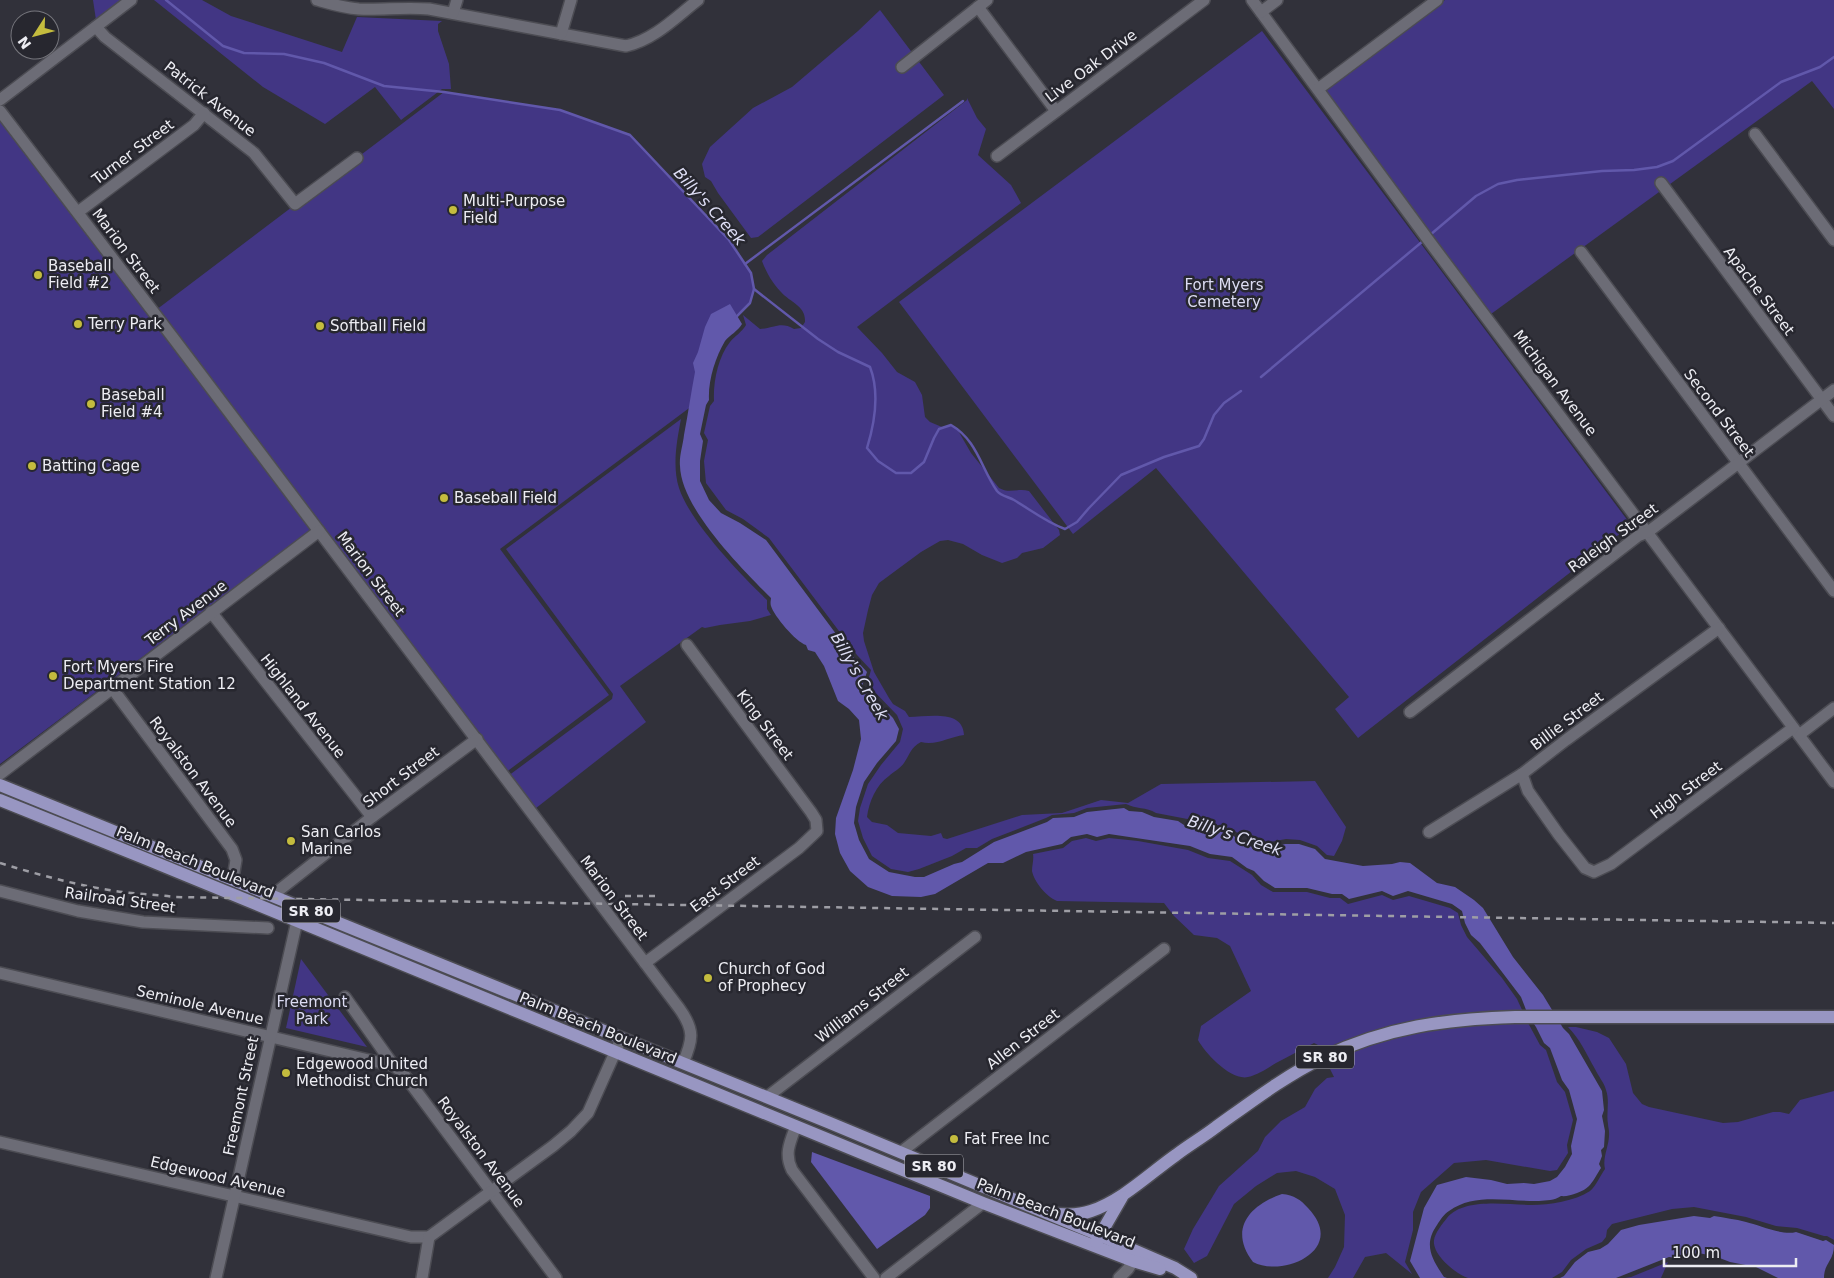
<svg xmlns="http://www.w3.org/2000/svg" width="1834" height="1278" font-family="'DejaVu Sans',sans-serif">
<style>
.green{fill:#423684}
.water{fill:#6158ab}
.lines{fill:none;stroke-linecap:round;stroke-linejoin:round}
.stream{stroke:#6158ab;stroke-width:2.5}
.minor-casing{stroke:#4c4c53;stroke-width:14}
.major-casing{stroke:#4c4c53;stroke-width:15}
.minor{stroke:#6c6c76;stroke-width:11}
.major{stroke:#9896c2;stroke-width:12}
.rail{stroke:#9e9ea5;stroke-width:2.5;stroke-dasharray:6 6;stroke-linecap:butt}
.poi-dot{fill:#c4bc3e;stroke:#27272f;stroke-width:2}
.labels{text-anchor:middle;stroke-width:5;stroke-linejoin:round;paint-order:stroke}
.shield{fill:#27272f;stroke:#b2b2b8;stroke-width:1}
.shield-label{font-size:14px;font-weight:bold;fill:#ededf3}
.street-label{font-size:15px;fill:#ededf3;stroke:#27272f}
.poi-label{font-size:15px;fill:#ededf3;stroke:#27272f;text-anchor:start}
.park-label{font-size:15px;fill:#dcdcf3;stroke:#27272f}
.water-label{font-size:16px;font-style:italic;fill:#dedef5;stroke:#27272f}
</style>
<rect width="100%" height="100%" fill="#31313a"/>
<g class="green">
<path d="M93,0H123L96,20Z"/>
<path d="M154,0H202L231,16L342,52L357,17L442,21L438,24V31L449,64L451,89H442L401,120L375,87L325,124L263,87Z"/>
<path d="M1445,0H1834V109L1812,81L1491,314L1323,90Z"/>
<path d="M880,10L944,95L758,237L751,238L718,193L711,181L705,177L702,164L710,147L753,108L792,87L858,31Z"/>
<path d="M1262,31L1631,525L1358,738L1335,709L1349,697L1156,468L1073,534L899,302Z"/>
<path d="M444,92L560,110L630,135L729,240L751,273L754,289L750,303L729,321L719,334L704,397L500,549L609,695L505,773L156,310Z"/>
<path d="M967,98L977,118L986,129L978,155L1011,185L1021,203L857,327L882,353L897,372L915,382L922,395L925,417L930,422L942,427L950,425L956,427L971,453L999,488C1009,494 1018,488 1029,491L1059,530L1060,535L1043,548L1022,553L1017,558L1002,563L982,555L963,544L948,540L940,541L921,552L879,583L872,595L868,610L863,633L864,641L874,672L889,698L893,704L905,711L909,717C928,717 963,709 964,735C949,737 936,746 921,742C911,747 910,754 904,763C901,768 893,772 889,776C876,785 869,802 867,817L872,822L887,825L898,833L931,836L941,833L943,838L947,839L1022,815L1062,813L1101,800L1128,803L1161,784L1315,781L1346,827L1342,841L1334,856L1327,855L1317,846L1300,840L1286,839L1264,843L1218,825H1207L1203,822L1156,813C1146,807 1136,809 1126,804L1087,808L1074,813L1052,815L1046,818L992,839L977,848H966L952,856L919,869L908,872L891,869L872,856L863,838L858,821L860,808L868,784L881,765L900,742L903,729L897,715L867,684L871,670L857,655L769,538L743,519L726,510L706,483L704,461L708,440L704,433L710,406L714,401C713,382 718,357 730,342C735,336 742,332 746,325L743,315L760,329C774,328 781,321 794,329L801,328L805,322C806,306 791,303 781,292C773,284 766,272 762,261L767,255L967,100Z"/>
<path d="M0,113L220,402L216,405L311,530L0,764Z"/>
<path d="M681,419C677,440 672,466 679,488C690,522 740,574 767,600V609L771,615L750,621L720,625L705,628L702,627L620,686L646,722L531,812L508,776L612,699L613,694L506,549Z"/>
<path d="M1086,838L1096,841L1109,838L1138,841L1188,850L1208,858L1230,861L1252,875L1261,885L1273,892H1307L1330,898H1340L1348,904L1382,895L1393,900L1409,896L1450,908L1458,913L1461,925L1467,937L1502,978L1517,999L1523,1012H1510L1323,1053L1318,1045L1314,1043C1301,1050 1289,1056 1276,1063C1268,1068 1258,1075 1248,1077C1231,1081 1205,1053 1198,1040L1201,1026L1251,991L1230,946L1217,938L1194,935L1174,916L1164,903L1057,901C1047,897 1034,882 1032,871C1032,865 1034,860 1033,854L1063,848L1072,841Z"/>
<path d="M301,959L367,1047L286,1028Z"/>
<path d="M1527,1021L1540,1045L1546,1050L1557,1082L1565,1092L1573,1120L1567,1145L1568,1153L1557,1170L1550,1171L1486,1160L1454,1163L1421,1192L1413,1212V1230L1405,1262L1412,1274L1386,1253L1365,1257L1353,1278H1328L1335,1267L1344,1247L1345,1215L1335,1189L1315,1177L1296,1171L1277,1173L1256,1186L1234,1204L1207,1256L1194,1263L1184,1249L1193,1229L1219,1186L1258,1151L1265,1137L1281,1121L1305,1107L1315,1089L1327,1078L1334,1077L1326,1061L1366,1045L1433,1027Z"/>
<path d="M1568,1027H1576L1597,1032L1609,1038L1626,1064L1633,1093L1642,1104L1649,1107L1723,1123L1738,1122L1773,1112H1780L1789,1114L1800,1100L1834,1091V1240L1827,1236H1824L1797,1228L1776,1226L1746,1217L1694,1207L1672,1209L1612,1224L1607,1230L1606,1237L1602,1242L1586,1249L1571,1260L1562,1272L1552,1278C1531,1278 1511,1278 1491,1278C1484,1278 1474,1278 1468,1278C1456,1274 1432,1255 1434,1240C1435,1233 1442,1224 1447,1218C1464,1197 1508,1205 1532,1205C1549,1205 1575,1201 1590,1191C1596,1186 1600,1176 1605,1169C1602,1157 1610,1145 1609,1132C1609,1129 1608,1127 1608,1124C1606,1113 1610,1101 1606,1090C1604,1082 1598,1076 1595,1069C1587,1055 1580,1039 1568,1027Z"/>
<path d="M1668,1262L1661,1278H1625L1631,1277Z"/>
</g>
<g class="water">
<path d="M730,304L742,324C738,331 730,335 725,341C715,358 708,381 709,400L706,405L700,434L703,441L700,461V481L709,500L721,513L740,523L766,540L854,658L867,672L862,686L893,718L899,729L896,741L877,763L864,782L856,807L854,823L859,840L869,859L889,872L915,877H924L954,864L962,862L994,842L1047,822L1053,818L1074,817L1087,812L1124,808L1129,811L1142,812L1154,817L1178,821L1187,827L1197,829H1217L1228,835H1232L1249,846L1257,848L1270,849L1285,844H1299L1315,849L1325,859L1363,866L1392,864L1400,862L1410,863L1437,883L1455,887L1474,900L1483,908L1513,957L1543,995L1563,1028L1569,1034L1602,1091L1604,1110L1602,1116L1605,1131L1604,1147L1601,1150L1602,1156L1599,1164L1601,1168C1597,1174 1593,1182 1589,1186C1583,1192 1569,1197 1561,1196C1554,1201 1547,1200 1539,1201C1510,1202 1475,1192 1449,1211C1444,1214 1440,1220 1437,1225C1423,1245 1432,1259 1444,1277L1447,1278H1420L1410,1261L1424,1208L1437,1185L1466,1177L1491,1180L1507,1184L1524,1183L1534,1184L1550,1181L1557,1177L1565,1167L1572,1154L1571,1146L1577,1119L1569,1090L1562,1080L1550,1048L1544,1043L1536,1027L1528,1015L1521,997L1480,943L1471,935L1465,923L1462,911L1452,904L1408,891L1393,896L1382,891L1349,899L1342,894H1332L1307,888H1275L1264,881L1254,871L1247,868L1232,857L1210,854L1190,846L1109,834L1097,837L1087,834L1071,837L1062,844L1026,852L1003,863H988L935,894L921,897L892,896L868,887L850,871L840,853L835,834L836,818L853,770L861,739L859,720L849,709L838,701L824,666L815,652L808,650L806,645C796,642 774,616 771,606C770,603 771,600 771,598C741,568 681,508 680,466C679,456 683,445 684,435C688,414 691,393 695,372L693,363L698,352L705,327L711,314Z"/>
<path d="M812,1152L930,1196V1208L925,1215L877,1249L811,1162Z"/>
<path d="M1282,1194C1294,1195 1301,1200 1308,1208C1348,1250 1283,1278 1253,1262C1228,1229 1250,1205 1282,1194Z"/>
<path d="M1694,1216L1710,1218L1714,1216C1725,1218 1735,1219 1746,1222C1759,1225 1783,1236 1796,1232L1823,1241L1826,1240L1834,1245C1834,1261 1824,1263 1824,1278H1778L1756,1267L1730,1262L1717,1257L1699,1253L1677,1258L1669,1257L1616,1278H1560L1564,1276L1575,1262L1588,1252L1600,1249L1608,1244L1621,1230L1639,1225Z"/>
</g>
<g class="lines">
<g class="stream">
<path d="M166,0L223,46L244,53L284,54L324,63L384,86L444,92L560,110L630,135L729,240L751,273L754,289L750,303L735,318"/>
<path d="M1430,235L1476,196L1498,184L1517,180L1602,171L1634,170L1657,167L1673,161L1781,82L1820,67L1834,57"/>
<path d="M745,264L963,101"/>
<path d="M754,289L818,339L838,352L870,367C880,393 875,422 867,448L878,461L896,473H911L924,462L934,438L939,429L951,425C977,440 981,468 997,491C1001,496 1009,497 1014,500C1031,510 1046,522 1065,529L1077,522L1089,508L1121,475L1164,457L1199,446L1204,439L1214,415L1224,403L1241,391"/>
<path d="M1261,377L1423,241"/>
</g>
<defs>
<g id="minor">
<path d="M317,0C331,4 344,8 359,9C382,10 405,7 429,9L626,46C654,40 676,17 698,0"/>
<path d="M1252,0L1432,245L1834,782"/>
<path d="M978,7L1056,111"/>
<path d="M1261,12L1277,0"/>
<path d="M453,13L457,0"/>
<path d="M96,27L105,37L254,153L295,204L357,158"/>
<path d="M561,34L571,0"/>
<path d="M902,67L987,0"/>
<path d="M1318,89L1437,0"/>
<path d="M0,100L131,0"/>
<path d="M0,111L174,339L679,1008C695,1030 693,1040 683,1063"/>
<path d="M1755,134L1834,240"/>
<path d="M997,156L1204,0"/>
<path d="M1661,183L1834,416"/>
<path d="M78,212L194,125L204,113"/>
<path d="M1581,252L1834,591"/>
<path d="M211,612L372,817"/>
<path d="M112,688L232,849L236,860L233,878"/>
<path d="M1410,712L1638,536L1648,532L1834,390"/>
<path d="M1799,735L1834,708"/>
<path d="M0,774L319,531"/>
<path d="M1522,774L1528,791L1559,835L1585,868L1594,872L1611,864L1793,728"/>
<path d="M1429,832L1522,774L1566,740L1719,628"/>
<path d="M0,891L78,911L143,922L268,928"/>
<path d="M273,895L372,817L477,739"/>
<path d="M645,963L799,848L817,831L816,820L811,812L687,645"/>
<path d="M0,973L394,1066"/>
<path d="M345,997L394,1066L402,1072L556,1278"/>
<path d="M767,1097L975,937"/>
<path d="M796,1126C790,1142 784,1154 792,1170L874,1278"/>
<path d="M0,1142L411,1237H429"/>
<path d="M901,1152L1164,949"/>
<path d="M216,1278L297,921"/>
<path d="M422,1278L429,1237L553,1146L571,1131L588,1113L621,1039"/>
<path d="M886,1278L983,1203"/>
<path d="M1119,1278L1128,1269L1133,1261"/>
</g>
<g id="major">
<path d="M0,785L830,1123L1099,1235L1175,1268L1191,1278"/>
<path d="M0,800L144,858L983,1203L1133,1261L1160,1269"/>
<path d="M1058,1214C1069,1215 1080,1215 1091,1211C1123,1200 1149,1174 1176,1155C1189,1145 1203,1137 1216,1127C1251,1102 1285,1076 1324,1057C1387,1027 1446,1019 1515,1017H1834"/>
<path d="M1096,1242L1122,1197"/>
</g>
</defs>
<use href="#minor" class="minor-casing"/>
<use href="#major" class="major-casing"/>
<use href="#minor" class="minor"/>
<use href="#major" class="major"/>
<g class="rail">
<path d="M0,863C36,874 72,884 109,890C131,894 153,894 174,897L1834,923"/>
<path d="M625,896H657"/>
</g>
</g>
<g class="poi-dot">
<circle cx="453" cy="210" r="5"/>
<circle cx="38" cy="275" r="5"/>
<circle cx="78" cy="324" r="5"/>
<circle cx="320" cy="326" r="5"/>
<circle cx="91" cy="404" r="5"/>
<circle cx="32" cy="466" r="5"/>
<circle cx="444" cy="498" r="5"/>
<circle cx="53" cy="676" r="5"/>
<circle cx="291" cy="841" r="5"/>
<circle cx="708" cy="978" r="5"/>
<circle cx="286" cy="1073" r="5"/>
<circle cx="954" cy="1139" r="5"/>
</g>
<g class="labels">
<g class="shield">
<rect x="282" y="899.5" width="58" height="23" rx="4"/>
<rect x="1296" y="1045.5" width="58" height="23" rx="4"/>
<rect x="905" y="1154.5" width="58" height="23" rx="4"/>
</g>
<g class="shield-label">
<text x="311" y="916">SR 80</text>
<text x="1325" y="1062">SR 80</text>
<text x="934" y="1171">SR 80</text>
</g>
<g class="street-label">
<text transform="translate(1091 66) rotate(-37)" y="5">Live Oak Drive</text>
<text transform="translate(210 99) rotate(38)" y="5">Patrick Avenue</text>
<text transform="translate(133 152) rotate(-37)" y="5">Turner Street</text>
<text transform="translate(126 251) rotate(53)" y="5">Marion Street</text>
<text transform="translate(1759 291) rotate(53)" y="5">Apache Street</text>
<text transform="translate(1555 383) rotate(53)" y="5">Michigan Avenue</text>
<text transform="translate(1719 413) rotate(53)" y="5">Second Street</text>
<text transform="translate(1613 538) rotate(-36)" y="5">Raleigh Street</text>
<text transform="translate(371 574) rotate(53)" y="5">Marion Street</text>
<text transform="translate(186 613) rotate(-37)" y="5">Terry Avenue</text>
<text transform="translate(303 706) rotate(52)" y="5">Highland Avenue</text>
<text transform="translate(1567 721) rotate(-37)" y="5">Billie Street</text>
<text transform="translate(765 725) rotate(53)" y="5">King Street</text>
<text transform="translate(193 772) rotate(53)" y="5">Royalston Avenue</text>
<text transform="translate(401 777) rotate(-37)" y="5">Short Street</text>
<text transform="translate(1686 790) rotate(-37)" y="5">High Street</text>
<text transform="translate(195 862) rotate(22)" y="5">Palm Beach Boulevard</text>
<text transform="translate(725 884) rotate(-37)" y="5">East Street</text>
<text transform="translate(614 898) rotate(53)" y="5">Marion Street</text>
<text transform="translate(120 900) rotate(8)" y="5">Railroad Street</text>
<text transform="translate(200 1005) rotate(13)" y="5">Seminole Avenue</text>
<text transform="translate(862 1005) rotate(-38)" y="5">Williams Street</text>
<text transform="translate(598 1028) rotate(22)" y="5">Palm Beach Boulevard</text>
<text transform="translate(1023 1039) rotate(-38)" y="5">Allen Street</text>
<text transform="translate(241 1096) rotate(-78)" y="5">Freemont Street</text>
<text transform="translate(481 1152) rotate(53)" y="5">Royalston Avenue</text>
<text transform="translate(218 1177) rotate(13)" y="5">Edgewood Avenue</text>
<text transform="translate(1056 1213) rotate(21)" y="5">Palm Beach Boulevard</text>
</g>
<g class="poi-label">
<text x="463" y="206">Multi-Purpose<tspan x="463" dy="17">Field</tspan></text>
<text x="48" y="271">Baseball<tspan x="48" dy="17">Field #2</tspan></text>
<text x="88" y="329">Terry Park</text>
<text x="330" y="331">Softball Field</text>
<text x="101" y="400">Baseball<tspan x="101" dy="17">Field #4</tspan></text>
<text x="42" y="471">Batting Cage</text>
<text x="454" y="503">Baseball Field</text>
<text x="63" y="672">Fort Myers Fire<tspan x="63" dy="17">Department Station 12</tspan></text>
<text x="301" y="837">San Carlos<tspan x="301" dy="17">Marine</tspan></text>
<text x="718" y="974">Church of God<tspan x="718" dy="17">of Prophecy</tspan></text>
<text x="296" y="1069">Edgewood United<tspan x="296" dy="17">Methodist Church</tspan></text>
<text x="964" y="1144">Fat Free Inc</text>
</g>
<g class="park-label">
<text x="1224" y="290">Fort Myers<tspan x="1224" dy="17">Cemetery</tspan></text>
<text x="312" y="1007">Freemont<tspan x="312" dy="17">Park</tspan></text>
</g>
<g class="water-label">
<text transform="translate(710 206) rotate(48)" y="6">Billy's Creek</text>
<text transform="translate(860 676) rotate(60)" y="6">Billy's Creek</text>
<text transform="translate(1235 835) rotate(18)" y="6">Billy's Creek</text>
</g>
</g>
<g transform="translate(35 35) rotate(234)"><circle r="24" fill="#27272f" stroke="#76767d"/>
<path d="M0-4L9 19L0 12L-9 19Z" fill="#c4bc3e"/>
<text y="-8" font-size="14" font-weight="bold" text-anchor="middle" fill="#ededf3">N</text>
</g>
<path d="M1664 1258v8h132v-8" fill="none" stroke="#ededf3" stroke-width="2.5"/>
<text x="1672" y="1258" font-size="15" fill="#ededf3" stroke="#27272f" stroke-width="4" paint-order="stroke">100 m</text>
</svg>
